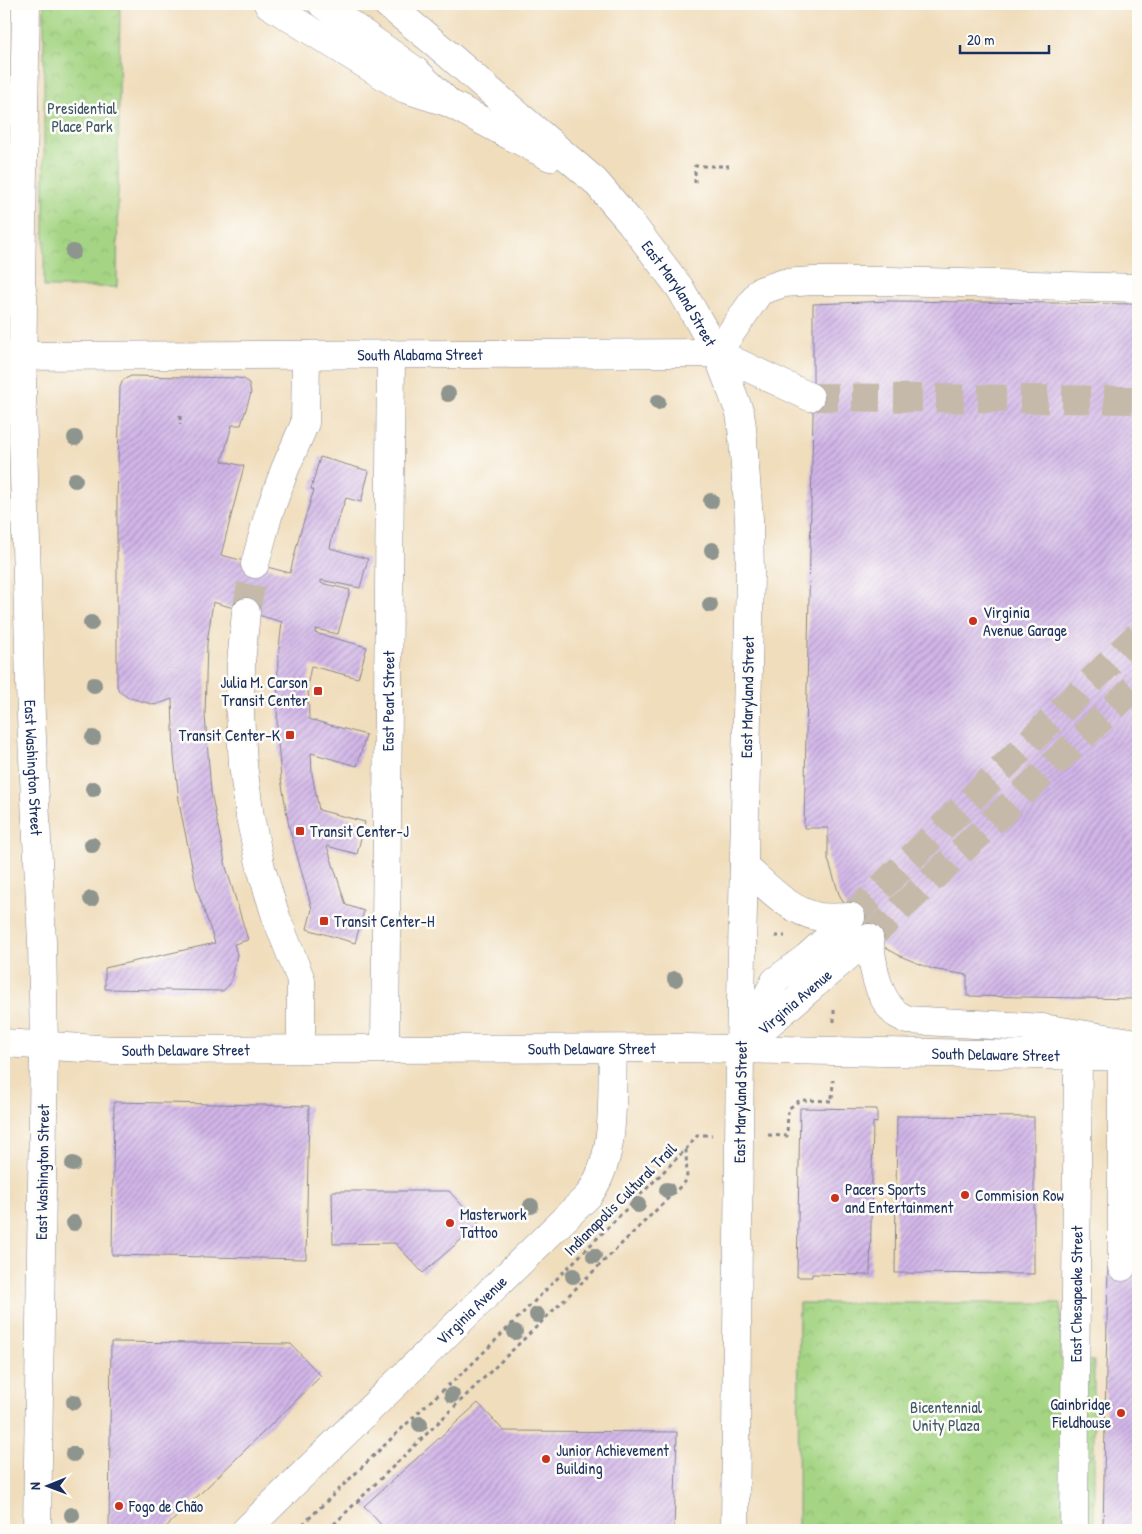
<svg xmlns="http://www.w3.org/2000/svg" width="1142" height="1534" font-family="'Patrick Hand',sans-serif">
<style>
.park{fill:url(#park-crowns);stroke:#608271}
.building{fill:url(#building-hatch)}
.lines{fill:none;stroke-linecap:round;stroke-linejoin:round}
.minor-tunnel{stroke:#c5baa9;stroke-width:28;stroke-dasharray:28 14;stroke-linecap:butt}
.minor-casing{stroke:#86868d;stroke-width:29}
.major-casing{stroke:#86868d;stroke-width:29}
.path{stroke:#86868d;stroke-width:3;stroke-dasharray:4 4;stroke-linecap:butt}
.minor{stroke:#fff;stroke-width:28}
.major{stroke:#fff;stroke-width:28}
.tree{fill:#8e948e}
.poi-dot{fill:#c8321e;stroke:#fdfcf7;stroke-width:2}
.labels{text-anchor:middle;stroke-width:5;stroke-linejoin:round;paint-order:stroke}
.park-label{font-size:16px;fill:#3e5868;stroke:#fdfcf7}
.street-label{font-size:16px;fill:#1b2f5e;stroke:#fdfcf7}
.poi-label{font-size:16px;fill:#1b2f5e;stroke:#fdfcf7;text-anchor:start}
</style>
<defs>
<pattern id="park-crowns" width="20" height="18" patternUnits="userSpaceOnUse" patternTransform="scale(1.25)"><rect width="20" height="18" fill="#a5d584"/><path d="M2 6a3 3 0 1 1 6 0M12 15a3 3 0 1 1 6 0" fill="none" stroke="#8db774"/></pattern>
<pattern id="building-hatch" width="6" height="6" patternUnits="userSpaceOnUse" patternTransform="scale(1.25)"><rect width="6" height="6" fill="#d2b6e8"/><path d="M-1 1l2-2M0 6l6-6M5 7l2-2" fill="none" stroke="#aa94bf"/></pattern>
</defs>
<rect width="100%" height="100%" fill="#fdfcf7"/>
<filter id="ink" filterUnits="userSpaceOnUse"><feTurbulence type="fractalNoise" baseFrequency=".02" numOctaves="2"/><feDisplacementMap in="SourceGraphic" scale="10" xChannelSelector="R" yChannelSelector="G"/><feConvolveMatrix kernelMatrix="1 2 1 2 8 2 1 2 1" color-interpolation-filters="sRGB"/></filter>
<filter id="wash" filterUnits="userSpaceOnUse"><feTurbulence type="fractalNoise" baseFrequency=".0096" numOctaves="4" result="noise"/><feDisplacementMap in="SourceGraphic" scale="20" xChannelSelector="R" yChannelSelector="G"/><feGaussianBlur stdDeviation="1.12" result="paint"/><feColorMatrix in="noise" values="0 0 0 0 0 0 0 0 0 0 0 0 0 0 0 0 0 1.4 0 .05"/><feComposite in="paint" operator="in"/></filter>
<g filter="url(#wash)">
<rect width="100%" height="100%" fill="#f0ddbc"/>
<g class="park">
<path d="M44,4H120L117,287H44Z"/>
<path d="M799,1303H1061V1360L1094,1361V1530H798Z"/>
</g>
<g id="blocks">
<g class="building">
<path d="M891,301L1138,304V999L967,996V975L932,969L900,956L869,938L851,917L839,894L828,859V828H804L813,415V304Z"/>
<path d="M131,376L238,378L244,379L249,383L251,393L241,425H232L222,461L244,466L221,555L290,573L300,533L314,490L311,489L320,457L369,471L361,502L346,498L333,533L330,548L368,559L360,588L321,580V583L350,590L338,634L316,629L315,633L367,647L358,678L311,666L308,682L309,719L366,735L357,766L311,753L312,774L319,810L365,822L357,854L327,846L346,905L364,911L355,943L307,929L312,909L289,827L281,779L277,730L278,657L282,622L213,602L207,643L205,715L211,792L226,867L248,940L234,944L237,955L230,984L223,991L105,989V968L215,943L197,890L180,808L174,756L172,699L155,705L127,697L119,691L117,686V501L120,387L123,380Z"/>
<path d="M114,1102L309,1106L306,1259L112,1255Z"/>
<path d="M800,1108L877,1109V1123L873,1122L870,1275L812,1274V1277H797Z"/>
<path d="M897,1116L1034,1117V1274L895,1273Z"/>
<path d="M332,1191H449L479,1224L423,1273L395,1243L333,1244Z"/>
<path d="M1108,1267H1138V1530H1103Z"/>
<path d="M111,1342L291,1344L321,1376L163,1530H109Z"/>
<path d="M478,1403L504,1431L677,1432L674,1530H386L364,1506Z"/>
</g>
</g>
</g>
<g filter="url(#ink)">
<use href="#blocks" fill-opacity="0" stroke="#86868d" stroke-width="1"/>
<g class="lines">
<g class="minor-tunnel">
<path d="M810,397L1138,400"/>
<path d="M246,612L255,564"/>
<path d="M851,917L1138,635"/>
<path d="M869,938L1138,684"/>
</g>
<defs>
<g id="minor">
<path d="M717,353L760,291L784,283L813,281H891L1138,288"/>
<path d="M717,353L810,397"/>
<path d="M255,564L268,516L285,469L305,423L306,355"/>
<path d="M246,612L241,663L240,713L243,765L250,817L261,868L276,917L301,980V1049"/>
<path id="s1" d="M752,1038L869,938"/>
<path id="s2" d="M385,1049L391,354"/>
<path d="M740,1049L775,981L807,957L851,917"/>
<path d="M1122,1057V1267"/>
<path id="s3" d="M246,1530L588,1196C618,1156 611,1097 613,1049"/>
<path id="s4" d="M1074,1530L1078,1056"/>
</g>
<g id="major">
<path id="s5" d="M26,4L21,282L23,297L22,406L31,717L42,942L44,1046L37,1530"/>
<path d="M268,4L405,89L443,101"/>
<path d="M322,4L417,72L449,103L550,157"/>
<path id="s6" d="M387,4L436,44L595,181L631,223L680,288L717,353L740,413L742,427L749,519L750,574L740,1049L735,1530"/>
<path id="s7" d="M4,356L717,353"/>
<path d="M744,866C767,886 788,911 819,917C829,918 840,917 851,917"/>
<path d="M869,938C873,963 875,992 894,1012C897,1015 903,1017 907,1020L1043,1028L1137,1043"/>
<path id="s8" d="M4,1043L114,1050L686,1048L1138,1057"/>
</g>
</defs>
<use href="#minor" class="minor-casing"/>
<use href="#major" class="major-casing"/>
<g class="path">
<path d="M695,183V166H729"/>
<path d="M180,416V425"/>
<path d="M775,936H785"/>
<path d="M834,1022V1006"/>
<path d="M768,1135L787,1136L788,1109L800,1100L832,1101L833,1080"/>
<path d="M297,1530L425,1406L469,1367L686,1149L698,1135H712"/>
<path d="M328,1530L687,1180L686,1150"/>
</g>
<use href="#minor" class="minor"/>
<use href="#major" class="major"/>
</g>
<g class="tree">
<circle cx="73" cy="252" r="8"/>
<circle cx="448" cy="394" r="8"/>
<circle cx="658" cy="402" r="8"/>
<circle cx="75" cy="438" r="8"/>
<circle cx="75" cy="480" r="8"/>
<circle cx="711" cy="501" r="8"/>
<circle cx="712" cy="550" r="8"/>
<circle cx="710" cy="605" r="8"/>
<circle cx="91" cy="623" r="8"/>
<circle cx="94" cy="685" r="8"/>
<circle cx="93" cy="738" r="8"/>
<circle cx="93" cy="789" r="8"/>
<circle cx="92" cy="845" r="8"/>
<circle cx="91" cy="899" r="8"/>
<circle cx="675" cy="979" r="8"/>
<circle cx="73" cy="1164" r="8"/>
<circle cx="667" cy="1190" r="8"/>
<circle cx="638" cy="1205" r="8"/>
<circle cx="531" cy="1206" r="8"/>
<circle cx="74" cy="1223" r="8"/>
<circle cx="594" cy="1256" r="8"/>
<circle cx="573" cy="1276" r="8"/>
<circle cx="537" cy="1315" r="8"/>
<circle cx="515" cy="1332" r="8"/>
<circle cx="452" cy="1395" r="8"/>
<circle cx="74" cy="1402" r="8"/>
<circle cx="420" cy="1424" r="8"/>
<circle cx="73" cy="1454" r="8"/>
<circle cx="72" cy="1515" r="8"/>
</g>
</g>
<g class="poi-dot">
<circle cx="973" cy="621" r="5"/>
<rect x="313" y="686" width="10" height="10" rx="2.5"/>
<rect x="285" y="730" width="10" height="10" rx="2.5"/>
<rect x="295" y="826" width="10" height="10" rx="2.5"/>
<rect x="319" y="916" width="10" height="10" rx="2.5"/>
<circle cx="965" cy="1195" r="5"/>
<circle cx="835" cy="1198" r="5"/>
<circle cx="450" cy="1223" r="5"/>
<circle cx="1121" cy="1413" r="5"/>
<circle cx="546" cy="1459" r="5"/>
<circle cx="119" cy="1506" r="5"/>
</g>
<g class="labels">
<g class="park-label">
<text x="82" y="114">Presidential<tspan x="82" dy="18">Place Park</tspan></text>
<text x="946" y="1413">Bicentennial<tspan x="946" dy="18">Unity Plaza</tspan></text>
</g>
<g class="street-label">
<text dy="6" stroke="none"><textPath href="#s6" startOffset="414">East Maryland Street</textPath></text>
<text dy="6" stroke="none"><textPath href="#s7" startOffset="416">South Alabama Street</textPath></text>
<text transform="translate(747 697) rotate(-89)" y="6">East Maryland Street</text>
<text dy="6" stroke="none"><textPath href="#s2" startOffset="348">East Pearl Street</textPath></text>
<text dy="6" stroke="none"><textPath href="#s5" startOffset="764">East Washington Street</textPath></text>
<text dy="6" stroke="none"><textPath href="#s1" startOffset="56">Virginia Avenue</textPath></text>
<text dy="6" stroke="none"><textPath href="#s8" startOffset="182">South Delaware Street</textPath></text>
<text dy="6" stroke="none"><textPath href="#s8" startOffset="588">South Delaware Street</textPath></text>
<text dy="6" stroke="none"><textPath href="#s8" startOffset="992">South Delaware Street</textPath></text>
<text transform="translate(740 1102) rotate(-89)" y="6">East Maryland Street</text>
<text transform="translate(42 1172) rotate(-89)" y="6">East Washington Street</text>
<text transform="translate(620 1199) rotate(-45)" y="6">Indianapolis Cultural Trail</text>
<text dy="6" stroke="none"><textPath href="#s4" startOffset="236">East Chesapeake Street</textPath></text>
<text dy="6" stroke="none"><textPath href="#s3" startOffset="315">Virginia Avenue</textPath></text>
</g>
<g class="poi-label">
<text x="983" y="618">Virginia<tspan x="983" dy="18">Avenue Garage</tspan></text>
<text x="308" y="688" text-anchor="end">Julia M. Carson<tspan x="308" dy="18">Transit Center</tspan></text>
<text x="280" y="741" text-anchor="end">Transit Center-K</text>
<text x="310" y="837">Transit Center-J</text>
<text x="334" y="927">Transit Center-H</text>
<text x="845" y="1195">Pacers Sports<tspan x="845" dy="18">and Entertainment</tspan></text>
<text x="975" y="1201">Commision Row</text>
<text x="460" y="1220">Masterwork<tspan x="460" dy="18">Tattoo</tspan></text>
<text x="1111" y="1410" text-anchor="end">Gainbridge<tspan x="1111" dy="18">Fieldhouse</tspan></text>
<text x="556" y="1456">Junior Achievement<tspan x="556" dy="18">Building</tspan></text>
<text x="129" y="1512">Fogo de Chão</text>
</g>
</g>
<rect width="1142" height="1534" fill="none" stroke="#fdfcf7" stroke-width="20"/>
<g transform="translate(48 1486) rotate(269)" stroke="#fdfcf7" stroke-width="4" paint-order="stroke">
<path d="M0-4L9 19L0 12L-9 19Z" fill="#1b2f5e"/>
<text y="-8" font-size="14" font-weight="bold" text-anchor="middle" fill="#1b2f5e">N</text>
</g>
<path d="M960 45v8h89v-8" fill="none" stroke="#1b2f5e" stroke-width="2.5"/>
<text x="967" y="45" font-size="15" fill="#1b2f5e" stroke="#fdfcf7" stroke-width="4" paint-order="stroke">20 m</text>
</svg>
